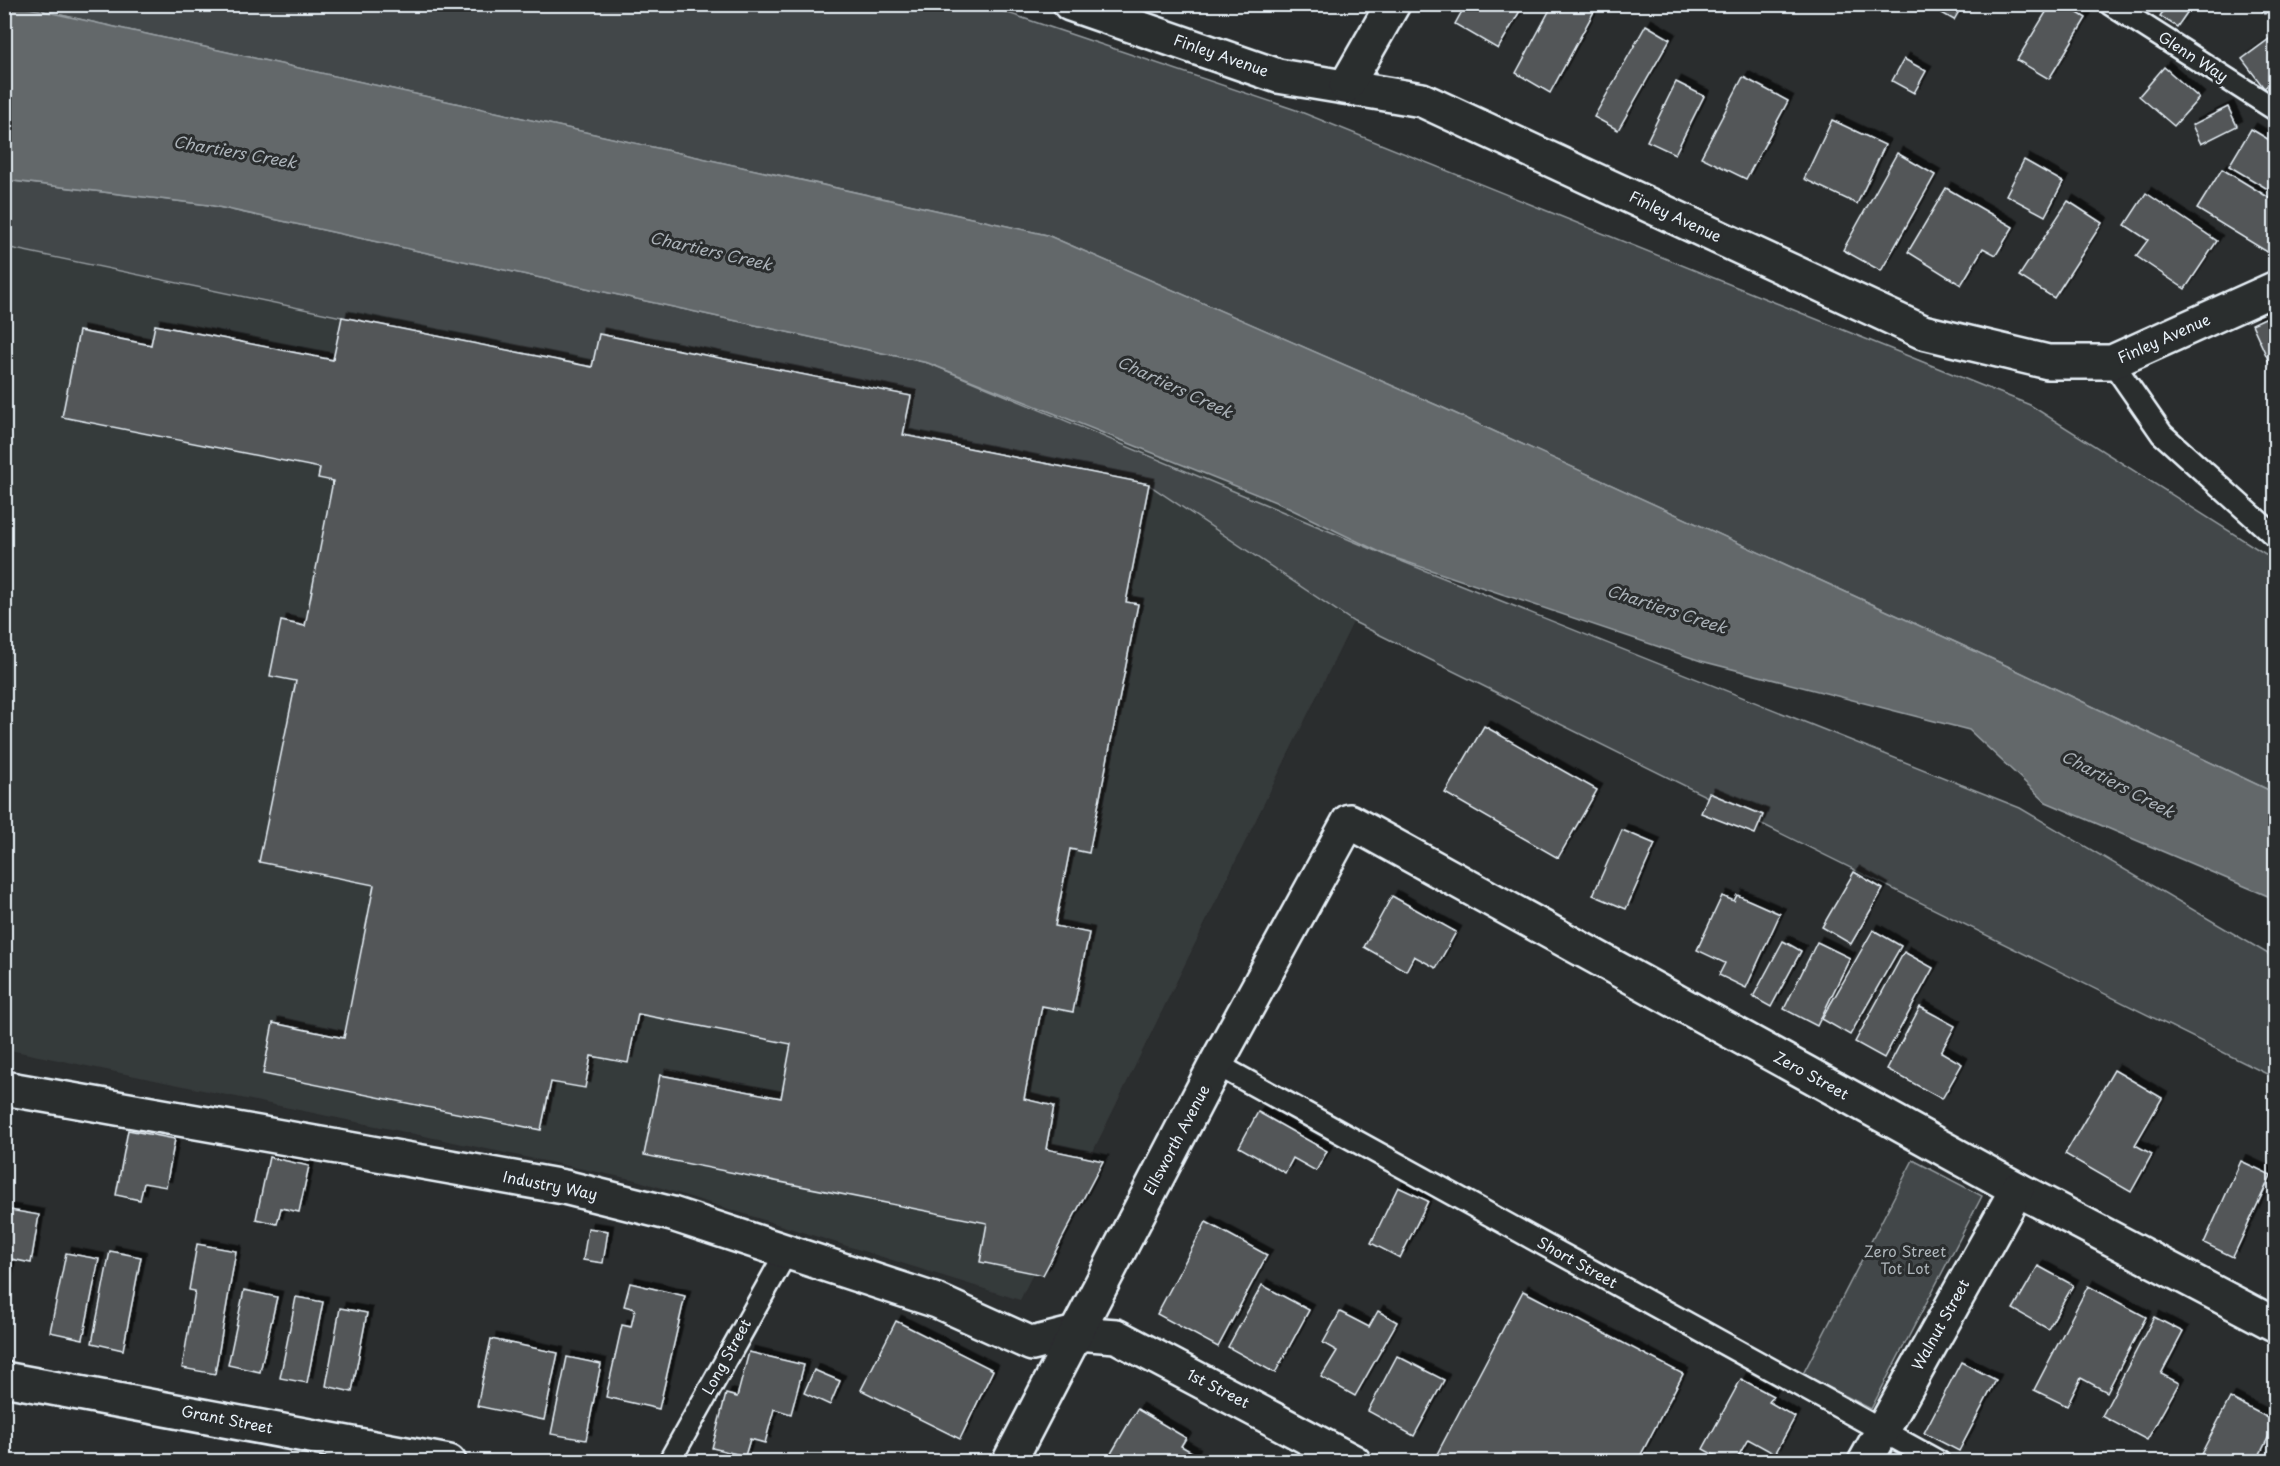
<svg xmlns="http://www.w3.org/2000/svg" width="2280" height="1466" font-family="'Playpen Sans',sans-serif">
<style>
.built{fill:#363a3b}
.green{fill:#424648;stroke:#959ca0;stroke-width:1.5}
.water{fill:#63686b;stroke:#989fa3;stroke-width:1.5}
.building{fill:#535759;stroke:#e8f1f8;stroke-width:1.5;filter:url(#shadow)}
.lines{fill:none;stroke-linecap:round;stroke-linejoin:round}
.lane-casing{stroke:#e8f1f8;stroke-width:26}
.street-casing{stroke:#e8f1f8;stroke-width:38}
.lane{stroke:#2a2d2e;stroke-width:21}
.street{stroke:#2a2d2e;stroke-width:33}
.labels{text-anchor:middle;stroke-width:6;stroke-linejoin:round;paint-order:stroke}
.street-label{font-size:15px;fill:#e8f1f8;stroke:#2a2d2e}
.park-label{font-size:15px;fill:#aeb5ba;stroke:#2a2d2e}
.water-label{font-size:16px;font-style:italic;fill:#acb3b9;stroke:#2a2d2e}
</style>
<defs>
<filter id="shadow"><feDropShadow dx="5.5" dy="-5.5" stdDeviation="0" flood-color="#0009"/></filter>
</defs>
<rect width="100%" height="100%" fill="#2a2d2e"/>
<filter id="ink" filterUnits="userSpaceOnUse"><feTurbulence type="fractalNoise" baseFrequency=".0167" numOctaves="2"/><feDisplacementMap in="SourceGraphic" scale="12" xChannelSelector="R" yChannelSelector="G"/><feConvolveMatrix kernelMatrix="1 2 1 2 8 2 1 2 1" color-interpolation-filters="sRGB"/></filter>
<g filter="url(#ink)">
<path class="built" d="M5,180L928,363L1278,503L1386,555L1020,1300L636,1180L5,1049Z"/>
<g class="green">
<path d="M16,5H984L1296,110L2030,405L2275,560V793L2003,664L1441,407L1047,235Z"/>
<path d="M5,180L209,205L928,363L1386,555L2020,808L2275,958V1078L1354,622L1149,485L5,247Z"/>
<path d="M1913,1160L1982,1196L1871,1409L1803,1374Z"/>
</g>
<path class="water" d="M16,5L1047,235L1441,407L2003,664L2275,793V899L2046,802L1969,730L1701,661L1386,555L1278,503L928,363L209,205L5,180V5Z"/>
<g class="building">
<path d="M1466,4H1524L1498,49L1455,24Z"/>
<path d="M1553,4H1598L1550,93L1516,73Z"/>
<path d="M1905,4H1919L1915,10Z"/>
<path d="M1926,4H1963L1954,20Z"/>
<path d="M2051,4H2063L2086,18L2049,79L2017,60Z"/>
<path d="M2168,4H2193L2177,27L2160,16Z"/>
<path d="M2256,4H2275L2265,14Z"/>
<path d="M1646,25L1670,39L1618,130L1594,117Z"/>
<path d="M2276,34V79L2264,88L2242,59Z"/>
<path d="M1904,59L1926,71L1914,93L1892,81Z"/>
<path d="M2164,67L2199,98L2174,126L2139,96Z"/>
<path d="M1743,77L1788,101L1746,179L1701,157Z"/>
<path d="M1676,82L1704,96L1675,154L1647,141Z"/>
<path d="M2228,107L2237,126L2201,144L2192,125Z"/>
<path d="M1832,120L1885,145L1857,204L1804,179Z"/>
<path d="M2251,129L2276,144V194L2229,166Z"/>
<path d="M1897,153L1935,175L1881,271L1843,250Z"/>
<path d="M2024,160L2063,182L2045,216L2006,195Z"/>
<path d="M2222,169L2276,202V243L2269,253L2197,209Z"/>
<path d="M1946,188L2013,227L1996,255L1983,248L1961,285L1908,252Z"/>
<path d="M2146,193L2217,241L2185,289L2136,256L2148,240L2125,225Z"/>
<path d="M2068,201L2102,223L2054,298L2019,276Z"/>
<path d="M2276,313V377L2252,324Z"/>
<path d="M342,317L592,367L599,334L911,396L903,435L1149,484L1126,602L1138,604L1089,853L1070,849L1055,926L1089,933L1073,1012L1042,1006L1024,1099L1054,1106L1046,1149L1103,1161L1043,1275L980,1262L987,1223L644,1155L660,1075L781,1098L791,1044L638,1014L628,1063L591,1056L585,1088L551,1082L541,1130L263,1074L273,1023L344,1038L374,885L259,862L296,681L270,676L281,621L305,626L333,481L318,478L320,468L62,417L79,331L151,345L155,325L333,360Z"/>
<path d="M1484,726L1597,790L1558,858L1445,793Z"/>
<path d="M1709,793L1763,815L1755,834L1701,813Z"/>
<path d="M1622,830L1655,844L1626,909L1593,895Z"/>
<path d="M1854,872L1883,889L1851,944L1822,927Z"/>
<path d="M1737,895L1780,914L1746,988L1719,975L1725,963L1697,950L1722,896L1734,901Z"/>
<path d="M1392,896L1456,932L1436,968L1414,956L1406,971L1364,947Z"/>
<path d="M1873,930L1901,946L1850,1035L1822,1019Z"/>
<path d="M1783,941L1801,951L1771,1007L1753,997Z"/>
<path d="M1817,942L1850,958L1817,1026L1784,1009Z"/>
<path d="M1904,952L1933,968L1884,1058L1855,1042Z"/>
<path d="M1920,1007L1955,1026L1941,1052L1962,1064L1942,1099L1887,1069Z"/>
<path d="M2114,1070L2162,1098L2135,1145L2152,1154L2131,1192L2065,1154Z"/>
<path d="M1258,1112L1327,1151L1316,1171L1293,1158L1285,1173L1239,1147Z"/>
<path d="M128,1130L175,1139L166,1187L144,1183L140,1200L116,1195Z"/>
<path d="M269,1157L309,1166L299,1212L281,1208L277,1224L256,1219Z"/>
<path d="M2241,1161L2271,1175L2233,1257L2204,1243Z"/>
<path d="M1398,1187L1428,1201L1400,1258L1371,1243Z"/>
<path d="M4,1209L39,1215L31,1263L11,1259L6,1286Z"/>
<path d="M1206,1222L1267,1255L1218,1347L1157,1314Z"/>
<path d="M588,1228L608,1231L603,1263L583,1260Z"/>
<path d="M197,1244L236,1251L215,1374L182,1368L195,1291L189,1290Z"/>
<path d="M110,1251L141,1257L123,1350L92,1343Z"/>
<path d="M66,1253L99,1259L83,1339L50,1332Z"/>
<path d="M2038,1266L2073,1285L2048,1329L2013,1309Z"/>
<path d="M630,1283L685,1296L659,1409L606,1397L622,1325L631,1327L635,1309L624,1306Z"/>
<path d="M1262,1285L1309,1310L1275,1373L1228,1347Z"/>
<path d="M2088,1286L2146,1317L2107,1392L2081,1378L2067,1406L2034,1390Z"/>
<path d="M244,1290L277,1297L260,1372L228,1365Z"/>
<path d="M1523,1291L1683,1374L1637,1462H1445L1436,1456Z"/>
<path d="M296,1297L323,1302L307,1383L280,1378Z"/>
<path d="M340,1308L367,1313L352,1392L326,1386Z"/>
<path d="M1378,1311L1397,1322L1355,1396L1321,1377L1337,1351L1323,1343L1340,1312L1369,1327Z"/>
<path d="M2154,1317L2183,1332L2161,1374L2179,1383L2147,1440L2102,1416Z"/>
<path d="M896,1321L993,1370L960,1439L861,1390Z"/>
<path d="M491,1339L558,1353L544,1420L477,1406Z"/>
<path d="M749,1352L804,1365L791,1414L774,1409L765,1443L750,1439L745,1456L712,1448L726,1394L737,1397Z"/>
<path d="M1397,1356L1444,1380L1414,1436L1368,1411Z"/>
<path d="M567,1357L601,1364L586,1440L551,1434Z"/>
<path d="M1961,1362L1996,1380L1959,1451L1924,1433Z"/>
<path d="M814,1370L840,1381L830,1405L804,1393Z"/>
<path d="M1741,1379L1773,1396L1769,1402L1795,1417L1775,1454L1748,1439L1735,1462H1727L1703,1449Z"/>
<path d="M2230,1398L2276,1422L2256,1462H2197Z"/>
<path d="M1137,1409L1186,1438L1181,1446L1195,1454L1191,1462H1106Z"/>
</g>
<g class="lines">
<defs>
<g id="lane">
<path d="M2110,4L2276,110"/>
<path d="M2112,362L2162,434L2276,537"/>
<path d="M1216,1064L1939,1462"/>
<path d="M669,1462L786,1253"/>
</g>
<g id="street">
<path d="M1070,4L1278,76L1422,100L1923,332L2048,362H2112L2276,288"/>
<path d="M1346,86L1393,4"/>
<path d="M4,1088L564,1187L672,1214L937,1301L1032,1344L1076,1333L1116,1336L1354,1462"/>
<path d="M4,1379L449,1462"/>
<path d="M1009,1462L1216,1064L1349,821L2017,1189L2276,1325"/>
<path d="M1865,1462L2017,1189"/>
</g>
</defs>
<use href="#lane" class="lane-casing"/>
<use href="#street" class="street-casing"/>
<use href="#lane" class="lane"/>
<use href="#street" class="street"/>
</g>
</g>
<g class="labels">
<g class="street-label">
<text transform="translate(1221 56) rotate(19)" y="5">Finley Avenue</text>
<text transform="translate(2193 57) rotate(33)" y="5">Glenn Way</text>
<text transform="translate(1675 217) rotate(25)" y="5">Finley Avenue</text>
<text transform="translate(2164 339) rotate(-24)" y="5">Finley Avenue</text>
<text transform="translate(1811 1076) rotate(29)" y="5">Zero Street</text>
<text transform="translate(1177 1140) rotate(-62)" y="5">Ellsworth Avenue</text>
<text transform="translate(550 1186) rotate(11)" y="5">Industry Way</text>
<text transform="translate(1577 1263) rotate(29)" y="5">Short Street</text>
<text transform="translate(1941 1325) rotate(-61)" y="5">Walnut Street</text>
<text transform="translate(727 1357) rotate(-61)" y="5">Long Street</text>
<text transform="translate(1218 1389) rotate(27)" y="5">1st Street</text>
<text transform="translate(227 1420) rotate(11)" y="5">Grant Street</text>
</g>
<g class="park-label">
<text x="1905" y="1257">Zero Street<tspan x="1905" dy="17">Tot Lot</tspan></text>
</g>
<g class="water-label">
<text transform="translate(235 152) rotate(10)" y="6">Chartiers Creek</text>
<text transform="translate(711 251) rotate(13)" y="6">Chartiers Creek</text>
<text transform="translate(1175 387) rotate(25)" y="6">Chartiers Creek</text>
<text transform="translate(1667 609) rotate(18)" y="6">Chartiers Creek</text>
<text transform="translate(2118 784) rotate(28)" y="6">Chartiers Creek</text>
</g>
</g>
<rect width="2280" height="1466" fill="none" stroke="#2a2d2e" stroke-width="24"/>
<rect x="12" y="12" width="2256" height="1442" fill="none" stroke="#e8f1f8" stroke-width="2" filter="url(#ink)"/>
</svg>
